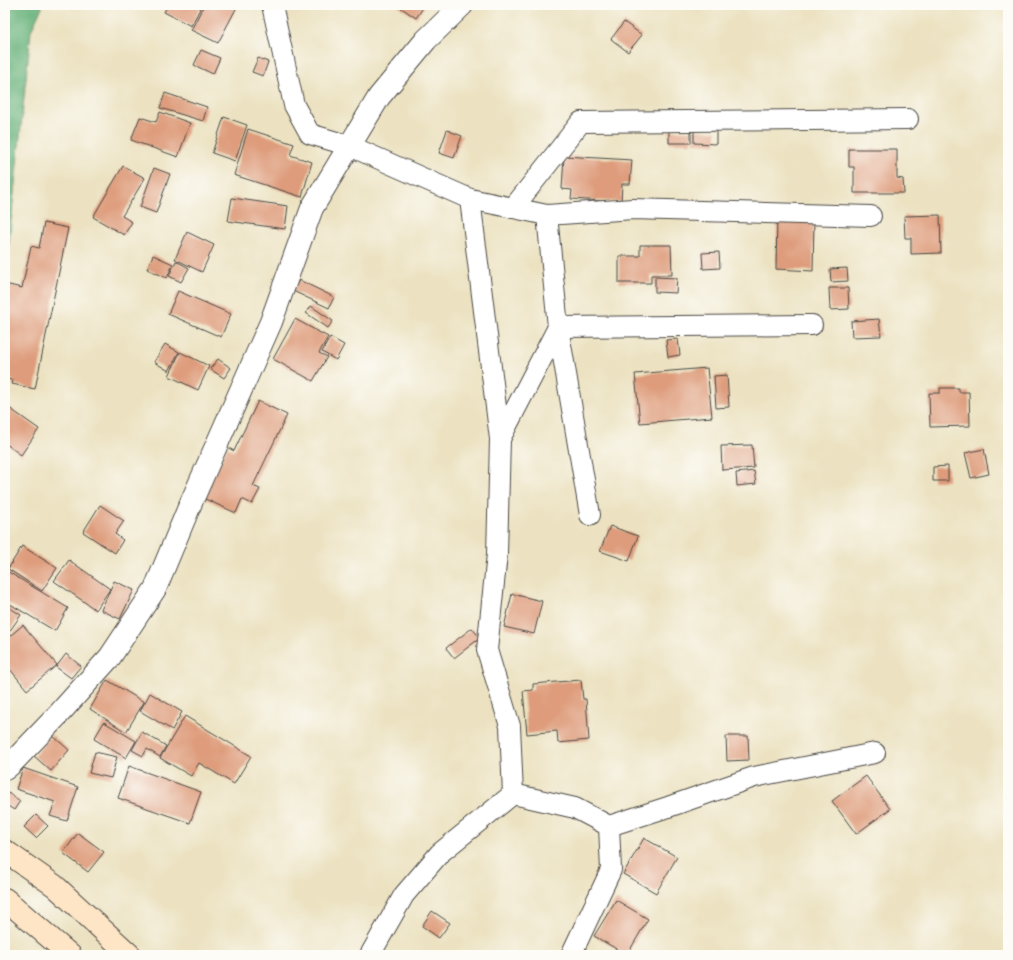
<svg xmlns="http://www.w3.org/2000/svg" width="1013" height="960" font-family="Sriracha,sans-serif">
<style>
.forest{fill:#68b27a;stroke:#4a6e52}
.building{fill:#de9c7b}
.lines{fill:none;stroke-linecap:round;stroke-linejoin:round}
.minor-casing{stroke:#484642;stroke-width:22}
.tertiary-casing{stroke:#484642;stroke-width:24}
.secondary-casing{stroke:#484642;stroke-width:24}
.minor{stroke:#fff;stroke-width:20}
.tertiary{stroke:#fff;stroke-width:22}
.secondary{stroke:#fee5c5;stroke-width:22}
</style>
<rect width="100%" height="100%" fill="#fdfcf7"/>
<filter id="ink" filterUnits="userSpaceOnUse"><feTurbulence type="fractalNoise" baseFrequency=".025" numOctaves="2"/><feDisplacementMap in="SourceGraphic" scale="8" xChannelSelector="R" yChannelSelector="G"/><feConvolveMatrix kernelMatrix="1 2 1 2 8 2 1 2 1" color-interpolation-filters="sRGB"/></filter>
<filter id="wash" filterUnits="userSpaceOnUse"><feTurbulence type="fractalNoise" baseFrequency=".012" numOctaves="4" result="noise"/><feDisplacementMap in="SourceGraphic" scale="16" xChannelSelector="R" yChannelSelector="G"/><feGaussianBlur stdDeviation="0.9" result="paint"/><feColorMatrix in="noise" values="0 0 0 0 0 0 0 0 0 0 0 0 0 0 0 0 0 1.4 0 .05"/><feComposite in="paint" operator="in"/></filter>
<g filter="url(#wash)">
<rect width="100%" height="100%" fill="#ece2c1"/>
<path class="forest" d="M5,5H43L31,31L5,280Z"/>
<g id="blocks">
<g class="building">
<path d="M168,5H202L191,26L164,12Z"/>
<path d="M204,5H238L218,43L191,30Z"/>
<path d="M397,5H425L416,18Z"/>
<path d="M624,22L642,35L628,52L611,39Z"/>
<path d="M201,50L220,58L213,74L194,65Z"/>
<path d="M258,58L268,62L263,76L252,72Z"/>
<path d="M165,93L207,107L203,121L160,108Z"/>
<path d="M160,112L190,123L178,157L131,140L140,117L156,122Z"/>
<path d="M224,117L247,125L235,161L212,153Z"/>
<path d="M248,129L294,144L290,155L312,162L302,197L234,175Z"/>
<path d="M447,130L462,136L454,158L439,153Z"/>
<path d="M669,130L691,131V143H669Z"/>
<path d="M694,130L716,131V144L694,143Z"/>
<path d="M849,149H897V178L903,179L904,193H854V167H849Z"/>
<path d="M564,156L632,160L630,184H622L621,202L571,199L572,190L562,189Z"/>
<path d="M123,166L145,178L122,216L132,222L124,235L93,217Z"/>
<path d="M154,168L170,174L156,213L140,207Z"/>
<path d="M232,198L288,206L285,229L228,221Z"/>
<path d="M940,215L941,253L911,254V238H905L904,216Z"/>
<path d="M777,218L814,220L813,271L776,269Z"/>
<path d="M44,223L68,228L35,389L12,384L13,380L5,379V284L22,288L31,246L39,248Z"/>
<path d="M187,232L214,245L202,272L175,259Z"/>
<path d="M640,245H671L672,275H651V283H619V256H640Z"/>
<path d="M719,252L720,268L703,269L702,253Z"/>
<path d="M153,255L173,264L167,278L147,269Z"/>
<path d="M176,261L189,268L181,282L169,276Z"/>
<path d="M847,268L848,281L831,282L830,269Z"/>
<path d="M655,277L677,278L676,293L655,292Z"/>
<path d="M299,280L334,297L329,308L293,291Z"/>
<path d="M829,288H848L849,309L830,310Z"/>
<path d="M178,291L231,314L221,337L168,314Z"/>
<path d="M311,306L333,321L328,328L306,313Z"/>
<path d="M295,319L328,337L319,353L327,357L313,381L273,359Z"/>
<path d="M879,319L881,336L852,337L851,321Z"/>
<path d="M330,337L344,345L336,360L322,352Z"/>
<path d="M678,339L680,355L668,357L666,340Z"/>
<path d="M165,344L179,352L169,371L154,362Z"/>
<path d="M180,352L209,366L198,390L169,376Z"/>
<path d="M218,359L231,368L224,378L210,369Z"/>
<path d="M707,368L712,417L640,423L635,374Z"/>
<path d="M727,375L729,407L716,408L714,376Z"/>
<path d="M940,388H959V392H969L970,426L930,427L929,393H940Z"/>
<path d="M258,401L287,415L253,486L260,489L252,504L242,499L236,513L203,498L227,447L234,451Z"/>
<path d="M5,405L39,429L21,455L5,443Z"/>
<path d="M752,445L754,468L722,470L721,446Z"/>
<path d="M984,449L989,474L971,478L965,453Z"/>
<path d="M948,466V481H933V467Z"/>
<path d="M754,471L756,484L737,486L736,473Z"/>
<path d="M100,505L124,521L115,534L123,540L115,553L83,532Z"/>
<path d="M610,526L638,536L629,561L600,551Z"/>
<path d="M22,546L57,568L42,591L8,569Z"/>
<path d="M69,560L110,589L96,610L54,581Z"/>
<path d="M5,570L68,608L55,631L5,601Z"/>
<path d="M114,581L134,590L120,619L101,610Z"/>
<path d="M512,594L542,601L534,634L504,627Z"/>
<path d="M7,606L21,615L9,632L5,629V608Z"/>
<path d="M23,625L57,665L27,690L5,663V640Z"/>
<path d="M472,628L480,638L454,658L446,648Z"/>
<path d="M66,654L81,666L71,678L56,667Z"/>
<path d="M107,680L144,702L126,732L90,709Z"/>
<path d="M581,680L583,699H586L589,740L558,743L557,731L527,734L523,691L533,690V684Z"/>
<path d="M150,693L182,712L172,730L140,711Z"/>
<path d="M185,716L251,756L234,784L199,763L191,776L160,758Z"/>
<path d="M104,722L136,741L126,758L94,739Z"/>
<path d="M142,732L166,746L160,757L147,749L143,756L132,750Z"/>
<path d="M52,735L69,750L51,771L34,756Z"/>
<path d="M726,736H748L749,760L727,761Z"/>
<path d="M95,752L117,757L111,778L89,773Z"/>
<path d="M129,766L201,792L190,823L118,798Z"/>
<path d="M23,768L78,787L67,821L50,816L55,802L16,789Z"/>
<path d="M866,776L890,809L856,834L832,801Z"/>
<path d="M8,793L20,801L14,810L5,804V797Z"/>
<path d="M36,815L48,826L36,838L24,827Z"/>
<path d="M78,833L104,852L88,872L63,853Z"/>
<path d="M644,838L677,857L656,893L623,874Z"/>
<path d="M616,900L648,919L627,955L594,936Z"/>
<path d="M432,911L450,923L439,938L422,926Z"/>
</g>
</g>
</g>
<g filter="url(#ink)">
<use href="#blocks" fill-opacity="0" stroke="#484642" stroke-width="1"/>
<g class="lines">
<defs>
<g id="minor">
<path d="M272,5L294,105L310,134L350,146L470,199L547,215L633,209L871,216"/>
<path d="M513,208L581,122L908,119"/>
<path d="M547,215L558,327L590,515"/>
<path d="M500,439L558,327L812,325"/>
<path d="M513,794L575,808L609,826L668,807L754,777L875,753"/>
<path d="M370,955L404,895L440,853L513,794L510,726L487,650L497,554L500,439L470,199"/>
<path d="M571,955L611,870L609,826"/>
</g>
<path id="tertiary" d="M5,769L11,764L56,717L110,657L155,589L190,505L271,322L312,208L379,97L426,40L462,5"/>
<g id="secondary">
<path d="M5,851L55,886L130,955"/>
<path d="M5,899L70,955"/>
</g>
</defs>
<use href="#minor" class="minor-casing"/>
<use href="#tertiary" class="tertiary-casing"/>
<use href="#secondary" class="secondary-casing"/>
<use href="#minor" class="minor"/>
<use href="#tertiary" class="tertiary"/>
<use href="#secondary" class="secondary"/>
</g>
</g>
<rect width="1013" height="960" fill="none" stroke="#fdfcf7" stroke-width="20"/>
</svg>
